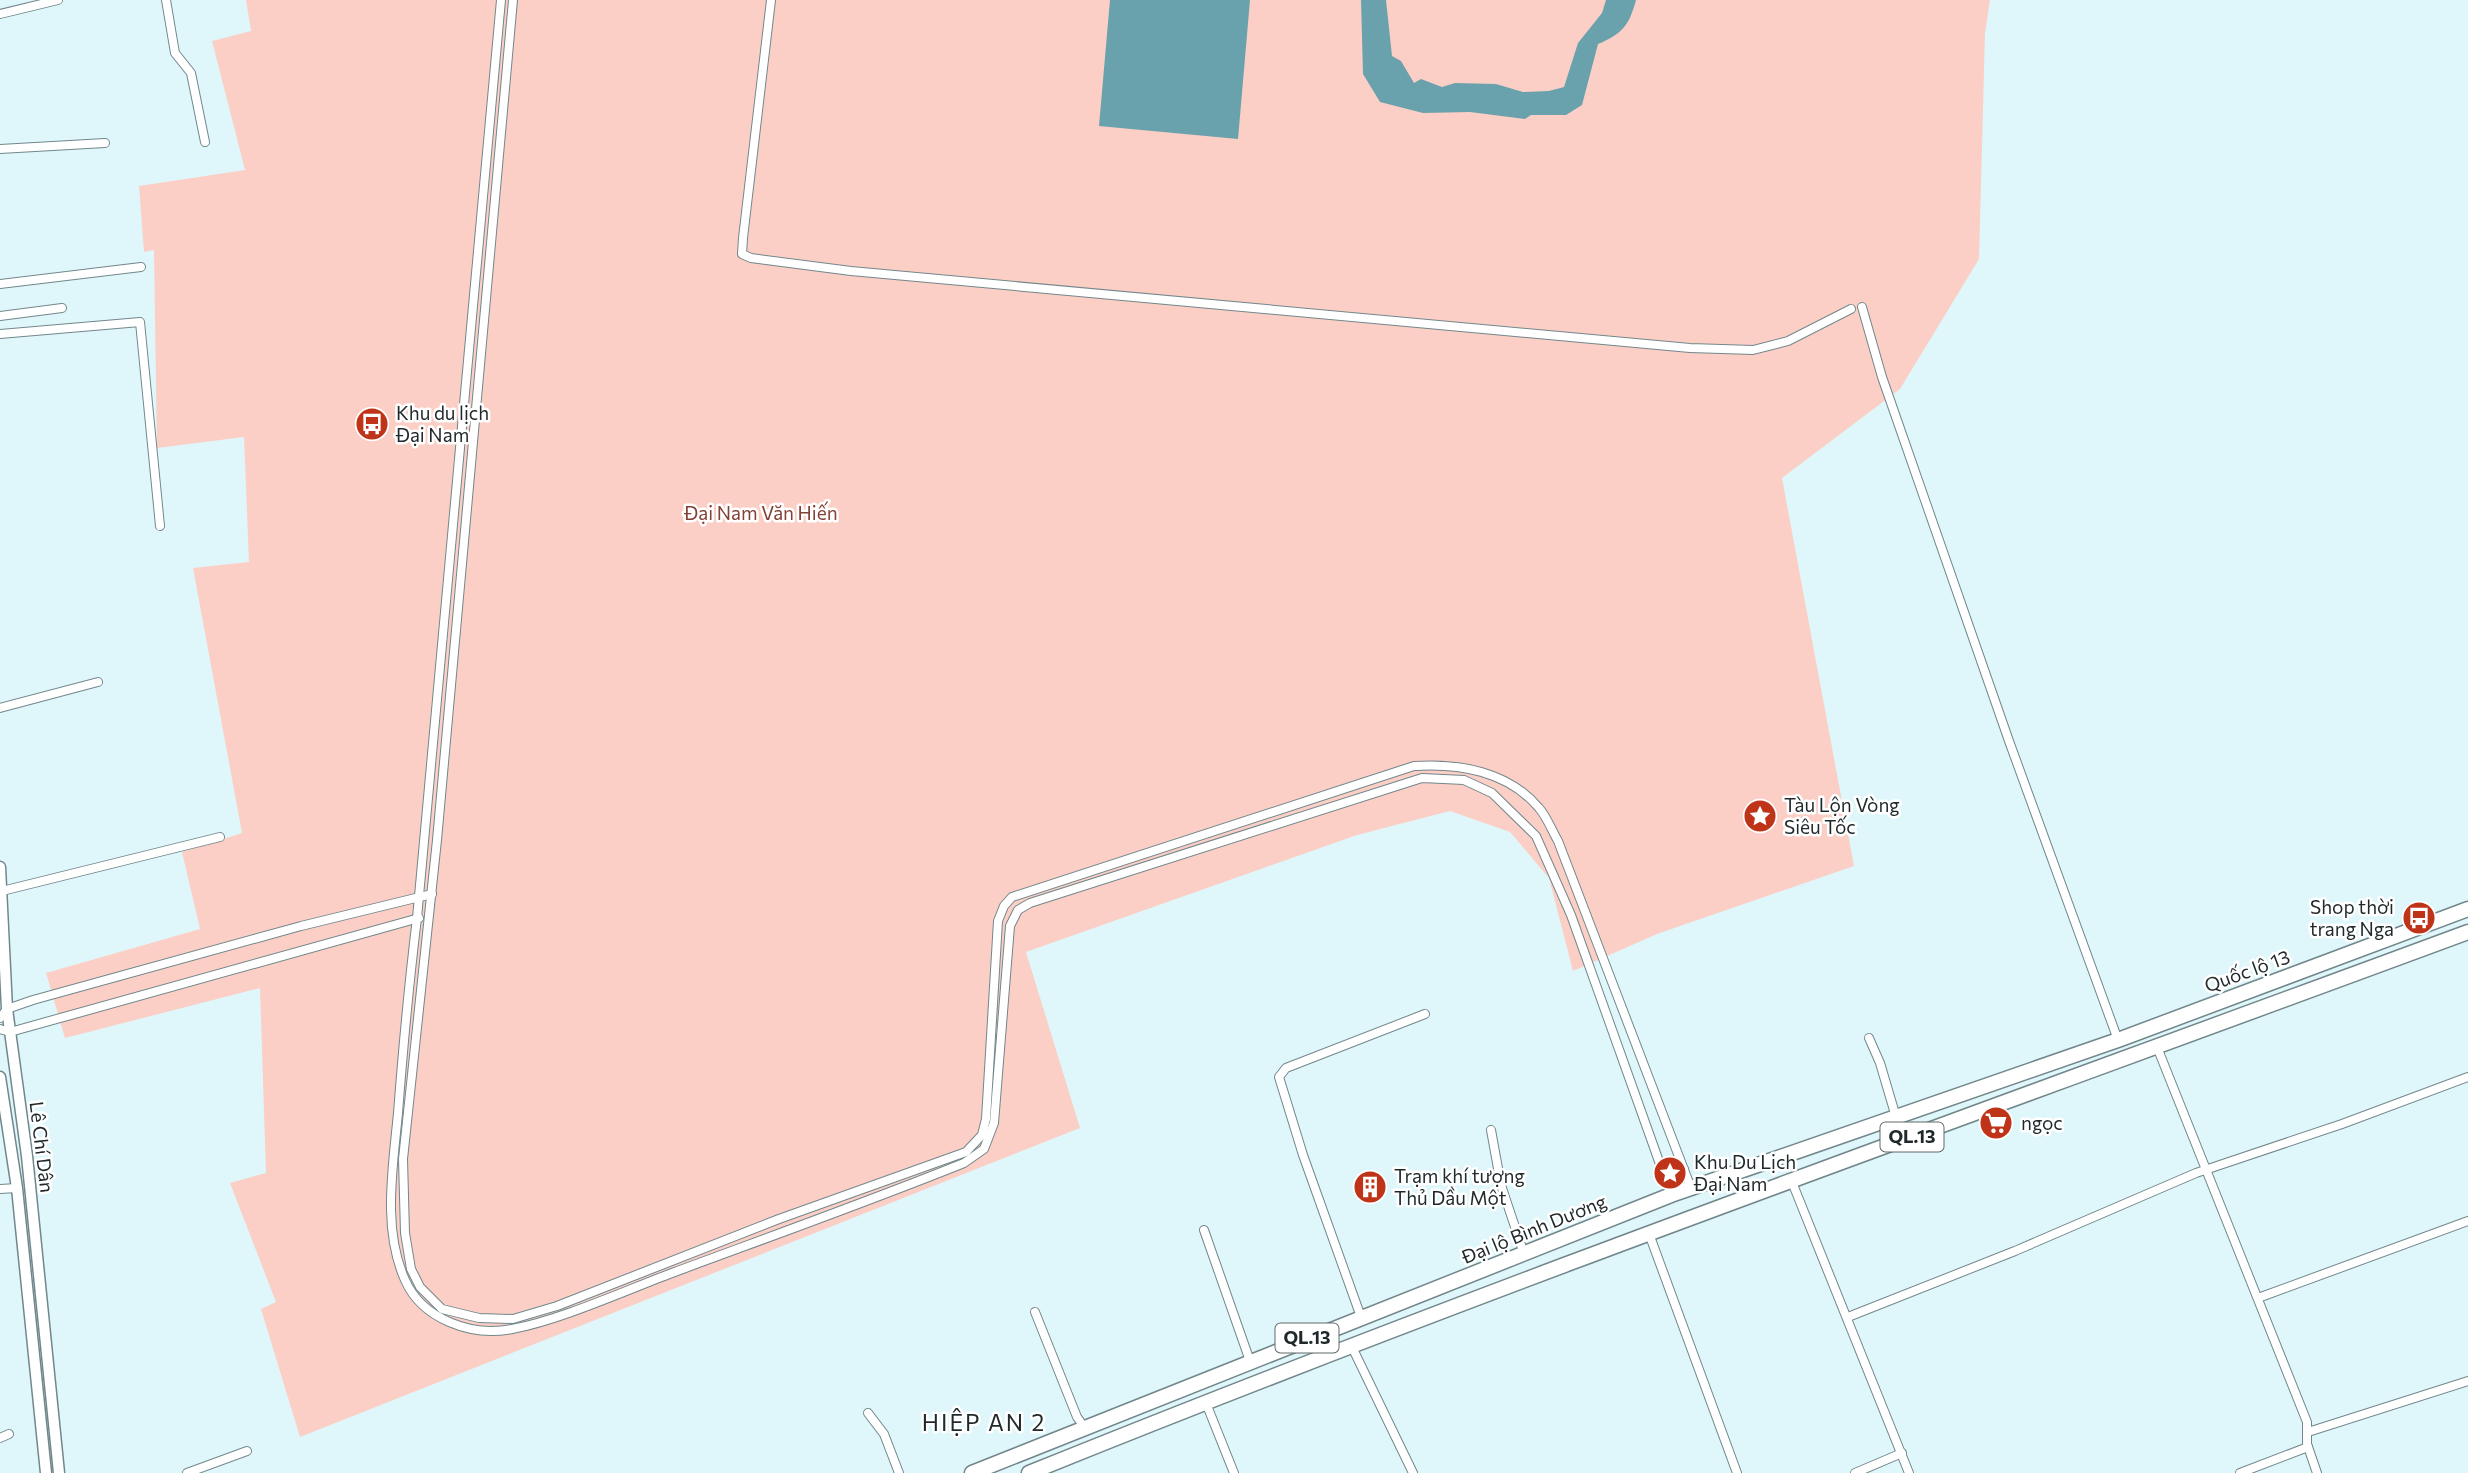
<svg xmlns="http://www.w3.org/2000/svg" width="2468" height="1473" font-family="Commissioner,sans-serif">
<style>
.green{fill:#fbcfc5}
.water{fill:#69a1ac}
.lines{fill:none;stroke-linecap:round;stroke-linejoin:round}
.street-casing{stroke:#72878b;stroke-width:10}
.secondary-casing{stroke:#72878b;stroke-width:13}
.highway-casing{stroke:#72878b;stroke-width:17}
.street{stroke:#fff;stroke-width:8}
.secondary{stroke:#fff;stroke-width:10}
.highway{stroke:#fff;stroke-width:14}
.labels{text-anchor:middle;stroke-width:5;stroke-linejoin:round;paint-order:stroke}
.shield{fill:#fff;stroke:#62686a;stroke-width:2}
.shield-label{font-size:18px;font-weight:bold;fill:#1f282a}
.poi-label{font-size:19px;fill:#1f282a;stroke:#fff;text-anchor:start}
.park-label{font-size:19px;fill:#824235;stroke:#fff}
.street-label{font-size:19px;fill:#1f282a;stroke:#fff}
.quarter-label{font-size:23px;letter-spacing:2px;fill:#1f282a;stroke:#fff}
</style>
<rect width="100%" height="100%" fill="#dff7fb"/>
<path class="green" d="M246,0H1990L1985,33L1979,259L1900,389L1782,478L1854,866L1657,934L1573,971L1549,878L1510,832L1450,811L1357,835L1026,952L1080,1128L300,1437L261,1309L276,1302L230,1183L266,1173L260,988L65,1038L46,973L200,929L182,852L242,833L193,568L249,562L244,437L157,448L154,250L144,252L139,186L245,170L212,41L251,31Z"/>
<g class="water">
<path d="M1110,0H1250L1238,139L1099,126Z"/>
<path d="M1361,0H1386L1392,56L1401,61L1414,83L1421,79L1442,87L1455,83L1496,84L1523,92L1549,91L1564,87L1578,43L1602,13L1606,0H1636C1629,26 1622,34 1598,44L1582,105L1566,115H1531L1525,119L1470,112L1423,113L1380,102L1363,74Z"/>
</g>
<g class="lines">
<defs>
<g id="street">
<path d="M166,0L175,53L191,73L205,142"/>
<path d="M501,0L417,918C409,983 403,1048 398,1113C393,1167 382,1229 405,1280C422,1319 471,1337 512,1329C560,1320 624,1291 672,1273C769,1237 867,1202 964,1163L984,1149L994,1123L1010,926L1018,910L1030,903L1422,778L1464,780L1492,793L1536,836L1571,915L1671,1195"/>
<path d="M513,0L437,840L403,1159L405,1233L411,1269L420,1287L442,1309L479,1318L513,1319L557,1306L779,1219L966,1152L982,1135L986,1119L998,921L1004,906L1012,897L1414,766C1458,763 1508,771 1539,808C1547,817 1552,831 1558,841L1691,1188"/>
<path d="M771,0L743,238L742,254L751,258L851,271L1690,348L1753,350L1788,341L1851,309"/>
<path d="M0,14L58,0"/>
<path d="M0,149L105,143"/>
<path d="M0,284L141,267"/>
<path d="M1862,307L1882,377L2009,741L2118,1040"/>
<path d="M0,316L62,308"/>
<path d="M0,334L140,322L160,526"/>
<path d="M0,708L98,682"/>
<path d="M2,891L220,837"/>
<path d="M0,1018L7,1009L33,1000L301,926L432,894"/>
<path d="M0,1029L10,1032L419,918"/>
<path d="M1869,1038L1880,1063L1896,1117"/>
<path d="M2157,1047L2307,1422V1444L2317,1473"/>
<path d="M1491,1130L1501,1185L1524,1254"/>
<path d="M1665,1176L1684,1169"/>
<path d="M1792,1182L1909,1473"/>
<path d="M0,1189L17,1188"/>
<path d="M1204,1230L1250,1361"/>
<path d="M1648,1231L1737,1473"/>
<path d="M2258,1298L2468,1221"/>
<path d="M1035,1312L1077,1417L1085,1428"/>
<path d="M1361,1317L1303,1155L1279,1077L1286,1068L1425,1014"/>
<path d="M1848,1317L2015,1251L2196,1173L2342,1124L2468,1077"/>
<path d="M1352,1347L1413,1473"/>
<path d="M1206,1403L1234,1473"/>
<path d="M868,1413L884,1434L899,1473"/>
<path d="M2308,1432L2468,1381"/>
<path d="M0,1438L9,1434"/>
<path d="M187,1473L247,1451"/>
<path d="M1855,1473L1902,1453"/>
<path d="M2240,1473L2308,1447"/>
</g>
<g id="secondary">
<path d="M0,867L7,1009L27,1156L59,1473"/>
<path d="M0,1077L17,1188L46,1473"/>
</g>
<g id="highway">
<path d="M972,1473L1671,1195L2118,1040L2468,909"/>
<path d="M1029,1473C1504,1281 1987,1110 2468,932"/>
</g>
</defs>
<use href="#street" class="street-casing"/>
<use href="#secondary" class="secondary-casing"/>
<use href="#highway" class="highway-casing"/>
<use href="#street" class="street"/>
<use href="#secondary" class="secondary"/>
<use href="#highway" class="highway"/>
</g>
<defs>
<symbol id="bus-disc" viewBox="-11 -11 22 22"><circle r="9.5" fill="#bf3419" stroke="#fff"/><path d="M-5-6H5V4H4V6H2V4H-2V6H-4V4H-5ZM-3.5-4V0h7V-4ZM-3.5 1.2v1.5H-2V1.2ZM2 1.2v1.5H3.5V1.2Z" fill="#fff"/></symbol>
<symbol id="sight-disc" viewBox="-11 -11 22 22"><circle r="9.5" fill="#bf3419" stroke="#fff"/><path d="M0-6L1.8-2.2L6-1.7L2.9 1.2L3.7 5.4L0 3.3L-3.7 5.4L-2.9 1.2L-6-1.7L-1.8-2.2Z" fill="#fff"/></symbol>
<symbol id="supermarket-disc" viewBox="-11 -11 22 22"><circle r="9.5" fill="#bf3419" stroke="#fff"/><path d="M-6-5.5h2.5l.6 2H6L4.5 2H-2.5L-4.4-4H-6ZM-1.5 3.2a1.3 1.3 0 1 0 .1 0ZM3 3.2a1.3 1.3 0 1 0 .1 0Z" fill="#fff"/></symbol>
<symbol id="building-disc" viewBox="-11 -11 22 22"><circle r="9.5" fill="#bf3419" stroke="#fff"/><path d="M-4-6H4V6H1V3H-1V6H-4ZM-2.5-4.3h1.7v1.8h-1.7ZM.8-4.3h1.7v1.8H.8ZM-2.5-1h1.7V.8h-1.7ZM.8-1h1.7V.8H.8Z" fill="#fff"/></symbol>
</defs>
<g fill-rule="evenodd">
<use href="#bus-disc" x="353" y="405" width="38" height="38"/>
<use href="#sight-disc" x="1741" y="797" width="38" height="38"/>
<use href="#bus-disc" x="2400" y="899" width="38" height="38"/>
<use href="#supermarket-disc" x="1977" y="1104" width="38" height="38"/>
<use href="#sight-disc" x="1651" y="1154" width="38" height="38"/>
<use href="#building-disc" x="1351" y="1168" width="38" height="38"/>
</g>
<g class="labels">
<g class="shield">
<rect x="1880.5" y="1122.5" width="63" height="29" rx="5"/>
<rect x="1275.5" y="1323.5" width="63" height="29" rx="5"/>
</g>
<g class="shield-label">
<text x="1912" y="1143">QL.13</text>
<text x="1307" y="1344">QL.13</text>
</g>
<g class="poi-label">
<text x="396" y="420">Khu du lịch<tspan x="396" dy="22">Đại Nam</tspan></text>
<text x="1784" y="812">Tàu Lộn Vòng<tspan x="1784" dy="22">Siêu Tốc</tspan></text>
<text x="2394" y="914" text-anchor="end">Shop thời<tspan x="2394" dy="22">trang Nga</tspan></text>
<text x="2021" y="1130">ngọc</text>
<text x="1694" y="1169">Khu Du Lịch<tspan x="1694" dy="22">Đại Nam</tspan></text>
<text x="1394" y="1183">Trạm khí tượng<tspan x="1394" dy="22">Thủ Dầu Một</tspan></text>
</g>
<g class="park-label">
<text x="761" y="520">Đại Nam Văn Hiến</text>
</g>
<g class="street-label">
<text transform="translate(2247 971) rotate(-20)" y="7">Quốc lộ 13</text>
<text transform="translate(42 1147) rotate(83)" y="7">Lê Chí Dân</text>
<text transform="translate(1534 1229) rotate(-22)" y="7">Đại lộ Bình Dương</text>
</g>
<g class="quarter-label">
<text x="984" y="1431">HIỆP AN 2</text>
</g>
</g>
</svg>
